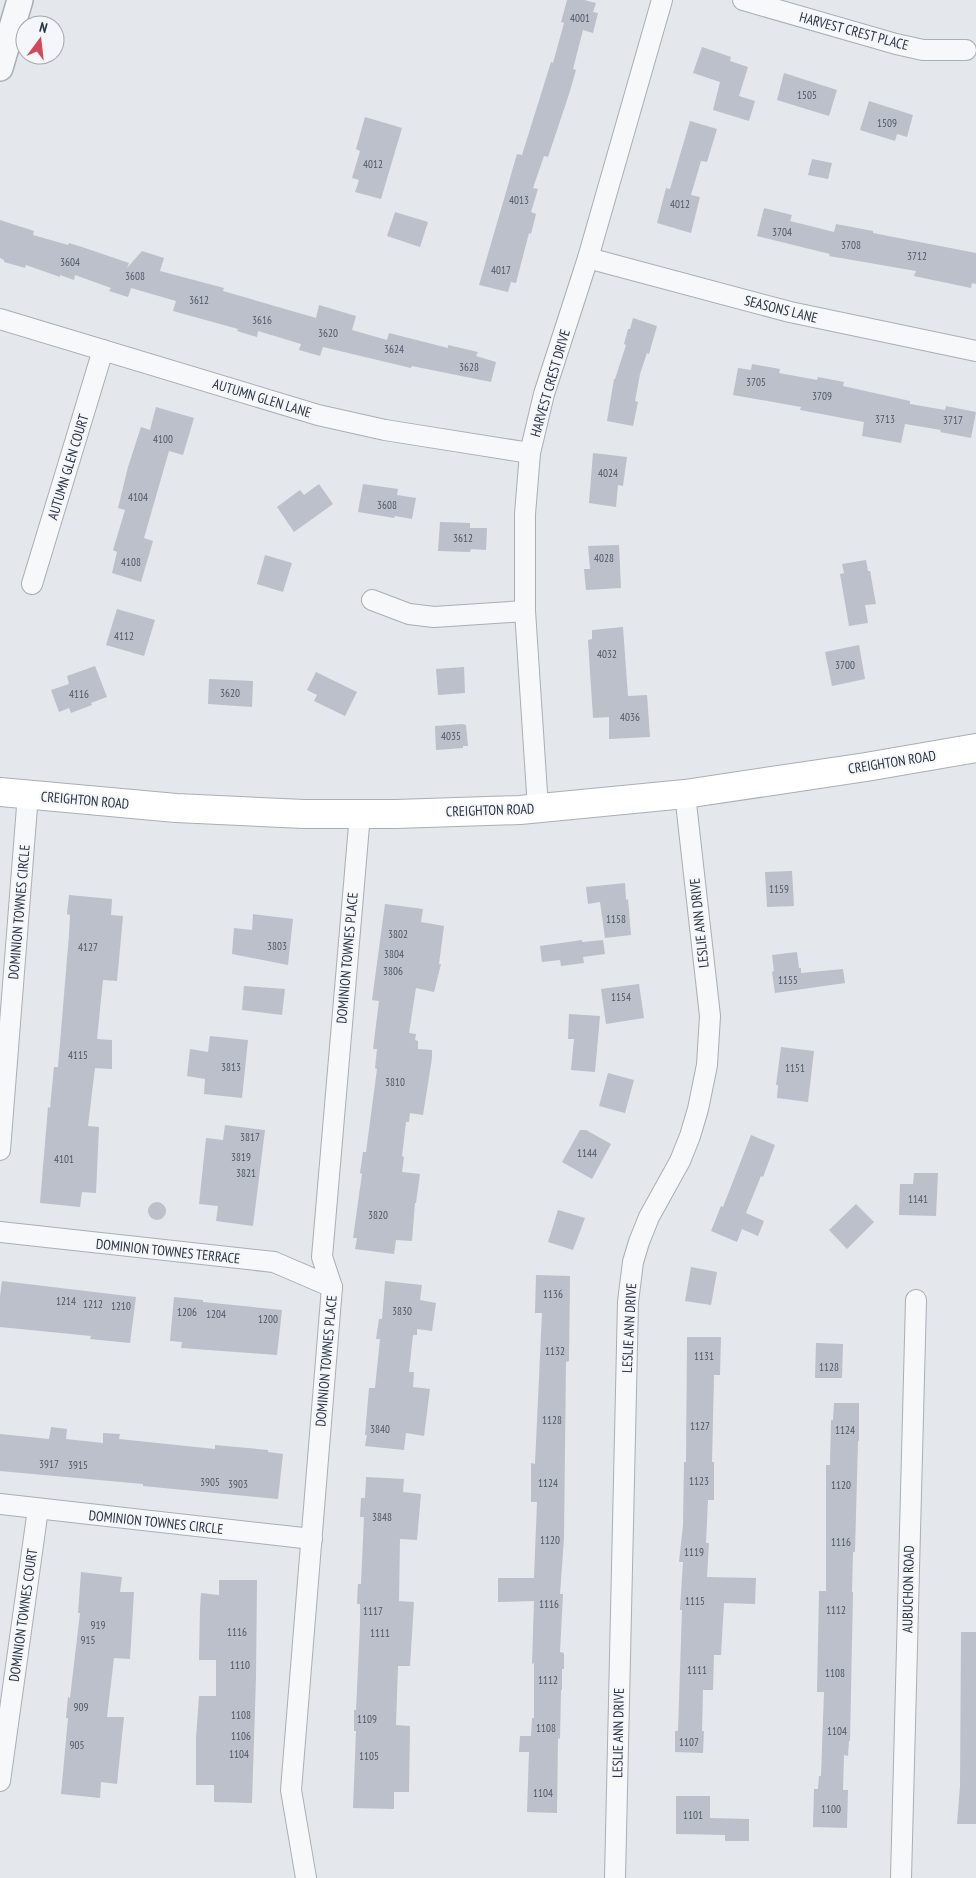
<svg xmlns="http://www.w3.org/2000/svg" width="976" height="1878" font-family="'PT Sans Narrow',sans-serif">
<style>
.building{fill:#bbc0ca}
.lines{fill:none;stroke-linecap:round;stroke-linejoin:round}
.minor-casing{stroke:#a9aeb7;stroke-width:22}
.tertiary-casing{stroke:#a9aeb7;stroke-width:28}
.secondary-casing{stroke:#a9aeb7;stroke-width:30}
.minor{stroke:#f7f8fa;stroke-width:20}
.tertiary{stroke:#f7f8fa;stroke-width:25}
.secondary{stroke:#fff;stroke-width:28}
.labels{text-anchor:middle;stroke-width:4;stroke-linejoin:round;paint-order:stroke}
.number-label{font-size:11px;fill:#4f5766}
.street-label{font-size:14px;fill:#2b3445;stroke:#f4f6f9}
</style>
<rect width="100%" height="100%" fill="#e4e7ec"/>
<g class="building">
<path d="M567,0H584L596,3L593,12L598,13L593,33L583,30L573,69L576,70L570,91L548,157L544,156L533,188L538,189L531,212L536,214L531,234L529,233L516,283L511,282L508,292L479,285L517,154L522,155L551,62L553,63L564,23L561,22Z"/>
<path d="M702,47L731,57L730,61L748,67L739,96L755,101L749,121L713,110L720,82L693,73Z"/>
<path d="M784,73L837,90L829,116L777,100Z"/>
<path d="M869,101L913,115L907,137L897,134L895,141L860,130Z"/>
<path d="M365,117L402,128L381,199L355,192L359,180L352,178L360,151L356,149Z"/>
<path d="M690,121L717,129L707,162L701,161L691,195L700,197L691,233L657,223L666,188L670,189Z"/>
<path d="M812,159L832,163L828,179L808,175Z"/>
<path d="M764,208L792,215L790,221L834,232L836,224L873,231V233L976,253V284L972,283L971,288L914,276L916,271L829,256L830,254L757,236Z"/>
<path d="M395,212L428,222L420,247L387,236Z"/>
<path d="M0,220L34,231L33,235L68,245L69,243L85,248L129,263L127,268L142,251L164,258L160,271L224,288L223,291L316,318L319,305L356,316L352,330L387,340L389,333L448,348V345L478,352L476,356L496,362L491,382L412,366L411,368L323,347L320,356L299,350L301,344L258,331L257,337L237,331L238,329L173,311L176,301L131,288L128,297L109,291L111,288L75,275L74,280L60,275V277L26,265L25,268L4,262V260L0,258Z"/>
<path d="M633,318L657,326L649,354L647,353L640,374L635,401L638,402L633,426L607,421L614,379H615L626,345L624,344L628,329H630Z"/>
<path d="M752,364L780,369L779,373L817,380L818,377L844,382L843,386L910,401V404L945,410L946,406L976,412L971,438L940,432L941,430L905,424L901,443L862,436L864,422L800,410L801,407L733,395L738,368L751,370Z"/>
<path d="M156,407L194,418L183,455L169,451L144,538L153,541L141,582L112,573L117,552L113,550L125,510L118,508L128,467L141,427L150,430Z"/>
<path d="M593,453L627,457L623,486L618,485L616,507L589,503Z"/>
<path d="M319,484L333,504L294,532L277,507L300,490L304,495Z"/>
<path d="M363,484L398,489L397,495L416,498L412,519L395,516L394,518L358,512Z"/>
<path d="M440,522L470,523V528H487L486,550L471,549L470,552L438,551Z"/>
<path d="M619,545L621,588L586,590L584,569H590L588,546Z"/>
<path d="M265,555L292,563L283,592L257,584Z"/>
<path d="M866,560L868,571H870L876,604L865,605L868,623L849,626L840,574L844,573L842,564Z"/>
<path d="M117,609L155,620L144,656L106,645Z"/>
<path d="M623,627L628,696L647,695L650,737L609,739V717L593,718L588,640L592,639V630Z"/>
<path d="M859,645L865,679L832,686L825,652Z"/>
<path d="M95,666L107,697L91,703L92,705L71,713L69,708L59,712L51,690L69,684L67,676Z"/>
<path d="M464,667L465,693L438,695L436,669Z"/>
<path d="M316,672L357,692L345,716L314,701L317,695L307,690Z"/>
<path d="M209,679L253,681L252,707L208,704Z"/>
<path d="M462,724L466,725L468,746H463V748L436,750L435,726Z"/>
<path d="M792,871L794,906L767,907L765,872Z"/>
<path d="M625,883L626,900L628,899L631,935L605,938L600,902L588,904L586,887Z"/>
<path d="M69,895L112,899L111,915L123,916L117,981L103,980L97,1039L112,1040V1069L95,1068L88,1126L99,1127L96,1193L82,1192L80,1207L40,1203L48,1107L50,1108L54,1067H58L69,935L70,915L67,914Z"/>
<path d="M385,904L423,909L421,922L444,926L439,964H441L434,992L416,988L409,1033L416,1034L415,1040L418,1041V1049L432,1050V1058L423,1115L410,1113L409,1122H406L402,1156L404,1157L402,1172L420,1174L416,1203H415L412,1241L396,1240L394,1254L355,1249L357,1238H353L362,1174L360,1173L363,1152H366L377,1069L375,1068L377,1049H373L379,1001L372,1000Z"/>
<path d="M253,914L293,919L288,965L232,954L234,928L252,930Z"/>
<path d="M582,940V942L603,940L605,954L583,957L584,963L561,966L560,960L542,962L540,946Z"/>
<path d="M797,952L799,968H801V973L843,969L845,983L775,993L772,972L774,971L772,955Z"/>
<path d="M639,984L644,1018L606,1024L601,989Z"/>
<path d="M244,986L285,989L282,1015L242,1010Z"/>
<path d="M569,1014L600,1016L595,1072L571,1070L574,1039H568Z"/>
<path d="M210,1036L248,1040L242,1098L204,1094L205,1079L187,1076L190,1049L208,1052Z"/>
<path d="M781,1047L814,1051L808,1102L777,1098L778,1085H776Z"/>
<path d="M608,1073L634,1080L625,1113L599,1106Z"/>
<path d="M225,1125L265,1130L253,1226L216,1221L218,1206L199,1204L206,1138L223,1140Z"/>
<path d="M580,1130H586L611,1144L592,1179L562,1162Z"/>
<path d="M751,1135L775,1145L763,1177L761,1176L746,1213L764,1221L758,1236L742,1229L737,1242L711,1231L721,1206L723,1207Z"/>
<path d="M914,1173H938L936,1216L899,1215L900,1184H913Z"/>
<circle cx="157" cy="1211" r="9"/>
<path d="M856,1204L874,1222L847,1249L829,1230Z"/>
<path d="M558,1210L585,1218L573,1250L548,1242Z"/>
<path d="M691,1267L717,1272L711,1305L685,1301Z"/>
<path d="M536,1275L570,1276L569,1361L566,1362L564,1538L560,1594H563L560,1652L564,1653V1669H562V1690H561L560,1739L558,1738L557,1813L527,1812L529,1752H519L520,1736H531L532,1718H534V1663L532,1664L534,1601L498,1602V1578H534L537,1502H531V1463L535,1464L542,1313H535Z"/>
<path d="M2,1281L136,1297L130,1343L90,1339L91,1336L0,1327V1297Z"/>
<path d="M385,1281L422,1285L420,1300L436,1303L432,1331L417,1329V1335H413L409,1372H414L413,1387L430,1389L424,1436L406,1433L404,1450L365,1446L367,1435H365L369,1388H375L380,1339H376L379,1319H382Z"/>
<path d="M174,1297L203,1300V1302L282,1310L277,1355L181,1348L182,1342L170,1341Z"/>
<path d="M687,1337H721L720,1375H714L712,1462H714V1500H708L706,1543H709L707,1577L756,1578L755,1604L724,1603L721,1655H714L713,1690H703L702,1731H704L703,1753L675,1752V1731H678L682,1610H680L683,1562H679L683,1525L684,1462H686Z"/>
<path d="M816,1343L843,1344L842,1378H815Z"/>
<path d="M834,1403H859V1441H858L855,1552H853L852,1592H853L850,1741H849L848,1756L844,1755L843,1790H848L847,1828L813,1827L814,1789H818L819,1776H821L824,1692H817L819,1591H826V1465H830L831,1420H833Z"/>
<path d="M51,1427L67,1429L66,1439L103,1443V1433L120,1434L119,1439L215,1449V1445L268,1450V1452L283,1454L278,1499L143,1486V1484L0,1471V1434L49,1439Z"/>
<path d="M366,1477L404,1479L403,1492L421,1494L417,1540L400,1539L399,1601L414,1602L410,1666H398L396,1725L410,1726L409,1792H394V1809L353,1808L356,1731H354V1710H356L360,1624V1604H357L358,1584H361L364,1517H360L361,1498H365Z"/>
<path d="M81,1572L122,1577L120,1592H134L130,1659L114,1658L107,1717H124L117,1784L101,1782L100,1798L61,1794L68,1718H66L68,1697L70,1698L80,1613H78Z"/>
<path d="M219,1580H257L256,1677L252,1803L214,1802V1785H196V1738L199,1696H216V1660H199L200,1609L201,1593L219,1595Z"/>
<path d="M961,1632H976V1824H957L960,1786Z"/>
<path d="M676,1796H710V1818L749,1819V1841H725V1835L676,1834Z"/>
</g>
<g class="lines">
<defs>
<g id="minor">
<path d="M743,0L896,44L923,50H966"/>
<path d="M588,258L790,312L976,351"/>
<path d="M0,319L318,415L385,430L530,453"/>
<path d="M32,584L103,350"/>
<path d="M372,600L409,614L434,617L525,611"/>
<path d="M538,808L525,611V514L530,453L544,394L588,258L662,0"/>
<path d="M0,1150L28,794"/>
<path d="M0,1232L274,1262L332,1287"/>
<path d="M0,1504L312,1539"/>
<path d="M0,1781L38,1509"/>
<path d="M306,1878L291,1790L332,1287L322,1257L360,814"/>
<path d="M615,1878L628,1302L633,1262L639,1242L649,1217L680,1161L690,1136L698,1109L707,1065L710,1016L685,794"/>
<path d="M901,1878L916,1300"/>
</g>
<path id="tertiary" d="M0,68L20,0"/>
<path id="secondary" d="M0,792L176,808L304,814H396L520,810L685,794L866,767L976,748"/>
</defs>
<use href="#minor" class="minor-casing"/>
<use href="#tertiary" class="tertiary-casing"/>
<use href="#secondary" class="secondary-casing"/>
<use href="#minor" class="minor"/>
<use href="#tertiary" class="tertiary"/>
<use href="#secondary" class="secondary"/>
</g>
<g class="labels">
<g class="number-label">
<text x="580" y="22">4001</text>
<text x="807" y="99">1505</text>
<text x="887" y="127">1509</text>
<text x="373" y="168">4012</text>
<text x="519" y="204">4013</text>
<text x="680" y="208">4012</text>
<text x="782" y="236">3704</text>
<text x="851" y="249">3708</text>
<text x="917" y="260">3712</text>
<text x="70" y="266">3604</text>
<text x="501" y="274">4017</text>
<text x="135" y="280">3608</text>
<text x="199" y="304">3612</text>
<text x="262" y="324">3616</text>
<text x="328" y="337">3620</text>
<text x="394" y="353">3624</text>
<text x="469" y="371">3628</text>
<text x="756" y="386">3705</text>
<text x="822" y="400">3709</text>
<text x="885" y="423">3713</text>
<text x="953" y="424">3717</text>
<text x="163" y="443">4100</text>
<text x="608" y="477">4024</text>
<text x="138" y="501">4104</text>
<text x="387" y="509">3608</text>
<text x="463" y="542">3612</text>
<text x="604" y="562">4028</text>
<text x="131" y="566">4108</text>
<text x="124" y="640">4112</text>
<text x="607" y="658">4032</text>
<text x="845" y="669">3700</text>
<text x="230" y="697">3620</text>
<text x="79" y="698">4116</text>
<text x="630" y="721">4036</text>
<text x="451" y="740">4035</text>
<text x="779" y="893">1159</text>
<text x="616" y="923">1158</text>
<text x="398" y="938">3802</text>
<text x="277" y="950">3803</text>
<text x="88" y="951">4127</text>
<text x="394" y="958">3804</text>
<text x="393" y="975">3806</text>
<text x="788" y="984">1155</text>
<text x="621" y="1001">1154</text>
<text x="78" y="1059">4115</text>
<text x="231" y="1071">3813</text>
<text x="795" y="1072">1151</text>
<text x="395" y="1086">3810</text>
<text x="250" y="1141">3817</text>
<text x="587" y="1157">1144</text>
<text x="241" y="1161">3819</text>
<text x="64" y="1163">4101</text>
<text x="246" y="1177">3821</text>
<text x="918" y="1203">1141</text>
<text x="378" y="1219">3820</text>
<text x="553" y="1298">1136</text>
<text x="66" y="1305">1214</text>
<text x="93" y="1308">1212</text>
<text x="121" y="1310">1210</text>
<text x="402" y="1315">3830</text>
<text x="187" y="1316">1206</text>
<text x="216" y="1318">1204</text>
<text x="268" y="1323">1200</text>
<text x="555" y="1355">1132</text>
<text x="704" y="1360">1131</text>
<text x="829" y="1371">1128</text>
<text x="552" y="1424">1128</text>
<text x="700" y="1430">1127</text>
<text x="380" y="1433">3840</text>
<text x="845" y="1434">1124</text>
<text x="49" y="1468">3917</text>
<text x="78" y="1469">3915</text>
<text x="699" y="1485">1123</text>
<text x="210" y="1486">3905</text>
<text x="548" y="1487">1124</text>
<text x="238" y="1488">3903</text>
<text x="841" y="1489">1120</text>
<text x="382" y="1521">3848</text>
<text x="550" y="1544">1120</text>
<text x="841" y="1546">1116</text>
<text x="694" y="1556">1119</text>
<text x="695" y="1605">1115</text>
<text x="549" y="1608">1116</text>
<text x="836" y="1614">1112</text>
<text x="373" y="1615">1117</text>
<text x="98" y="1629">919</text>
<text x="237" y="1636">1116</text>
<text x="380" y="1637">1111</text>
<text x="88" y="1644">915</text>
<text x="240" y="1669">1110</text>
<text x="697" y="1674">1111</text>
<text x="835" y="1677">1108</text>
<text x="548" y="1684">1112</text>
<text x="81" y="1711">909</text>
<text x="241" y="1719">1108</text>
<text x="367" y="1723">1109</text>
<text x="546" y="1732">1108</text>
<text x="837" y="1735">1104</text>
<text x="241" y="1740">1106</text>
<text x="689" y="1746">1107</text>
<text x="77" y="1749">905</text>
<text x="239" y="1758">1104</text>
<text x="369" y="1760">1105</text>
<text x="543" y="1797">1104</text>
<text x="831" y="1813">1100</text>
<text x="693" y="1819">1101</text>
</g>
<g class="street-label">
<text transform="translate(854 31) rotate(15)" y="5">HARVEST CREST PLACE</text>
<text transform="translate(781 309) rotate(14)" y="5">SEASONS LANE</text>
<text transform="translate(550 383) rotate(-74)" y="5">HARVEST CREST DRIVE</text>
<text transform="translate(262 398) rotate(17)" y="5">AUTUMN GLEN LANE</text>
<text transform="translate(68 467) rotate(-73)" y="5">AUTUMN GLEN COURT</text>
<text transform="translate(892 762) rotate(-9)" y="5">CREIGHTON ROAD</text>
<text transform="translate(85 800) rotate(5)" y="5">CREIGHTON ROAD</text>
<text transform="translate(490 810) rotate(-2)" y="5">CREIGHTON ROAD</text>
<text transform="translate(19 912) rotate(-85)" y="5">DOMINION TOWNES CIRCLE</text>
<text transform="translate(699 923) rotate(-96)" y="5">LESLIE ANN DRIVE</text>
<text transform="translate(347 958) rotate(-85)" y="5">DOMINION TOWNES PLACE</text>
<text transform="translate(168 1251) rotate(6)" y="5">DOMINION TOWNES TERRACE</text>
<text transform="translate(629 1328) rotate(-87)" y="5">LESLIE ANN DRIVE</text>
<text transform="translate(326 1361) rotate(-85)" y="5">DOMINION TOWNES PLACE</text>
<text transform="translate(156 1522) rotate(6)" y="5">DOMINION TOWNES CIRCLE</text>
<text transform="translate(908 1589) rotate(-89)" y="5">AUBUCHON ROAD</text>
<text transform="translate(23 1615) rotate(-82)" y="5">DOMINION TOWNES COURT</text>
<text transform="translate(618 1733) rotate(-89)" y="5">LESLIE ANN DRIVE</text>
</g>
</g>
<g transform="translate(40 40) rotate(15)"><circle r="24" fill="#f4f6f9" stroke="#a4a8b1"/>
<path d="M0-4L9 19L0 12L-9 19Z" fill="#d1495b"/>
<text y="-8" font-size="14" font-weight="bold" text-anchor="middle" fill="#2b3445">N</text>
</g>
</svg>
